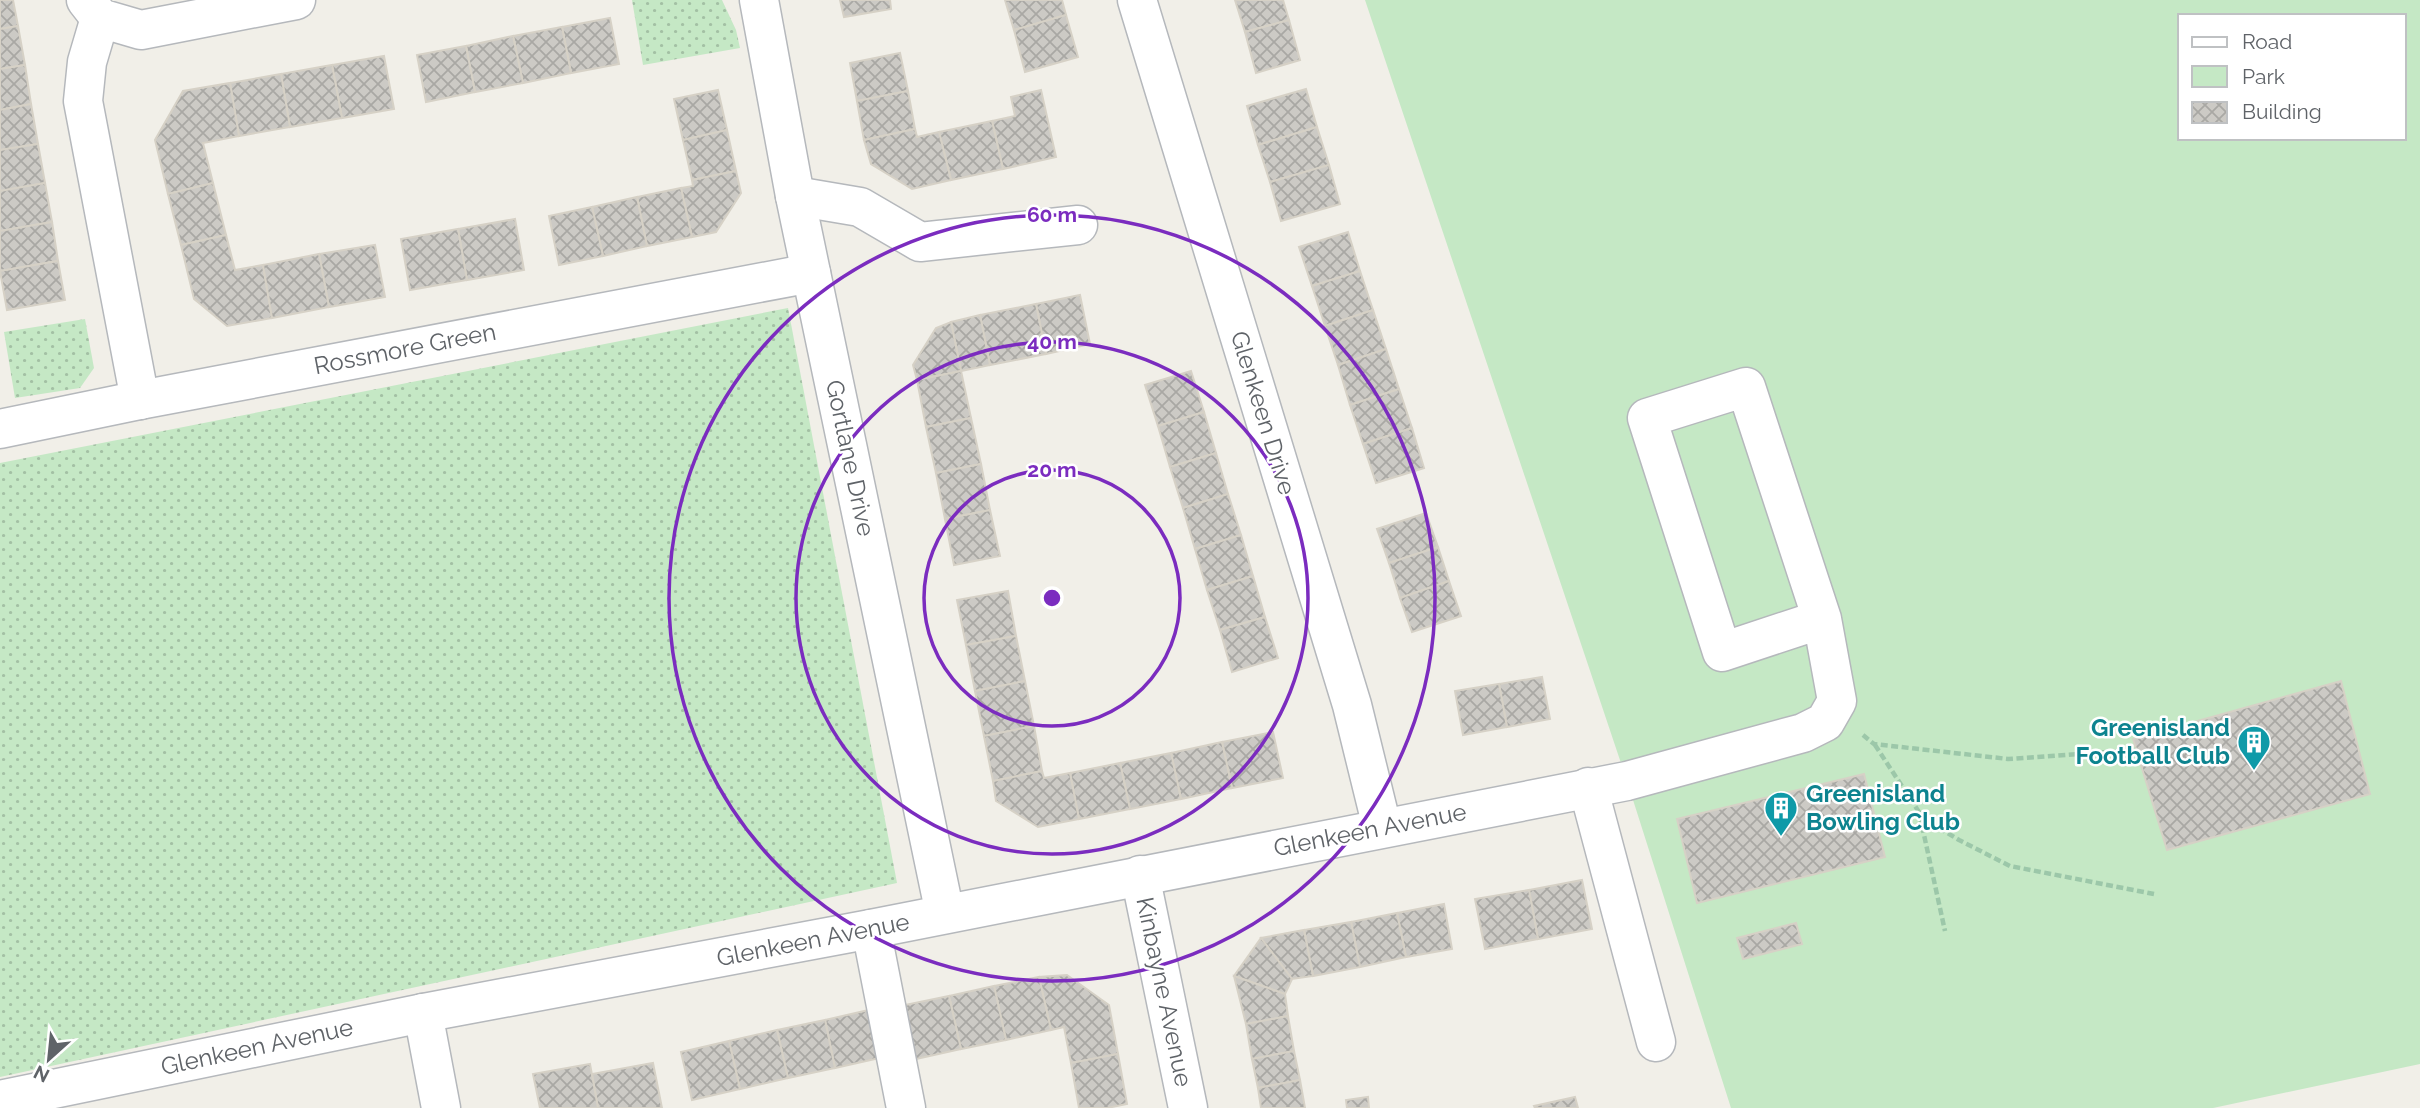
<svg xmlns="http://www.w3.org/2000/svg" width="2420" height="1108" font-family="Raleway,sans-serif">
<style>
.grass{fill:url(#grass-dots)}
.park{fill:#c5e8c5;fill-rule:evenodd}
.building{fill:url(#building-cross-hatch);stroke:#d6d1c6;stroke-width:2}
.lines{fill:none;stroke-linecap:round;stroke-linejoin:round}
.minor-casing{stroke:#b5b8bc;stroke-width:41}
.path{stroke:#9cc7a9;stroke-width:4.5;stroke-dasharray:7 3.5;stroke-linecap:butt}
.minor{stroke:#fff;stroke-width:38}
.ring{fill:none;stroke:#7b2cbf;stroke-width:3.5}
.labels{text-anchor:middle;stroke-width:5;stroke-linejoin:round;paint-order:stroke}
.street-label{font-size:24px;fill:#5f6368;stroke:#fff}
.culture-label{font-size:24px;font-weight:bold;fill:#0d838f;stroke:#fff;text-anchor:end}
.centre{fill:#7b2cbf;stroke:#fff;stroke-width:3.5}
.ring-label{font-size:21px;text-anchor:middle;font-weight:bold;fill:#7b2cbf;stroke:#fff;stroke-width:5;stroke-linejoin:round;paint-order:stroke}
</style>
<defs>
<pattern id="grass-dots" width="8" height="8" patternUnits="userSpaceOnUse" patternTransform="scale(1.75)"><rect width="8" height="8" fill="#c5e8c5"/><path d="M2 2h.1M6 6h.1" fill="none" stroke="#a3c0a4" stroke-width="1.8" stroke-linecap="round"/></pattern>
<pattern id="building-cross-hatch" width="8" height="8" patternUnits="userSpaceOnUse" patternTransform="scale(1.75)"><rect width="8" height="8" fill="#cccac5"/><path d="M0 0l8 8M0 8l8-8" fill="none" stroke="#a9a8a4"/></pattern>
</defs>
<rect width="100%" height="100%" fill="#f1efe8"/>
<g class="grass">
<path d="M632,0H722L736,30L740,48L643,65Z"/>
<path d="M788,308L897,883L0,1077V463Z"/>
<path d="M85,319L94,368L80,388L15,398L4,332Z"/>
</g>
<path class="park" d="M1365,0H2420V1064L2213,1108H1731L1627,781ZM2180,16H2404V138H2180Z"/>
<g class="building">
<path d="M0,0H13L18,26L0,29Z"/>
<path d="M840,0H890L891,9L844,17Z"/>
<path d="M1005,0H1062L1066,15L1014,30Z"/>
<path d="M1235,0H1283L1289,20L1245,32Z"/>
<path d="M1066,15L1078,57L1025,72L1014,30Z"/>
<path d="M610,18L619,64L571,73L562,27Z"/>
<path d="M1289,20L1300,60L1256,73L1245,32Z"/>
<path d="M18,26L25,65L0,69V29Z"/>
<path d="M562,27L571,73L523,83L513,36Z"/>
<path d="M513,36L523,83L475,92L466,46Z"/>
<path d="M466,46L475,92L426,102L417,55Z"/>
<path d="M900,53L908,91L857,101L850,63Z"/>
<path d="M384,56L394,109L342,118L332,65Z"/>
<path d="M25,65L31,104L0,110V69Z"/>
<path d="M332,65L342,118L290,127L281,74Z"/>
<path d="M281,74L290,127L239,136L230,83Z"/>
<path d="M230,83L239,136L203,143L213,183L168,194L155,140L183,91Z"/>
<path d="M1306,89L1317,127L1258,145L1247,106Z"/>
<path d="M718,90L727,130L683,140L674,99Z"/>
<path d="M1041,90L1056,157L1003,169L992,121L1015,116L1011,97Z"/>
<path d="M908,91L915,129L864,140L857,101Z"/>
<path d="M31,104L38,144L0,150V110Z"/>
<path d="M992,121L1003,169L951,180L939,132Z"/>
<path d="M1317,127L1329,165L1270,182L1258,145Z"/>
<path d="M915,129L917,137L939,132L951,180L912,189L871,164L864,140Z"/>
<path d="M727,130L736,171L692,180L683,140Z"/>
<path d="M38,144L45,183L0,191V150Z"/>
<path d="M1329,165L1340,204L1281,221L1270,182Z"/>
<path d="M736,171L741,193L716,232L692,237L681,188L693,186L692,180Z"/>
<path d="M45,183L52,222L0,231V191Z"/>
<path d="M213,183L226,235L181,245L168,194Z"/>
<path d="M681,188L692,237L647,246L637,197Z"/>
<path d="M637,197L647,246L603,256L592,207Z"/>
<path d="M592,207L603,256L559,265L549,216Z"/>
<path d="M515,219L524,270L467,280L458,229Z"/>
<path d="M52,222L58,261L0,271V231Z"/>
<path d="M458,229L467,280L410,290L401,239Z"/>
<path d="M1348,232L1360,271L1312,286L1299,247Z"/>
<path d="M226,235L235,270L263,265L272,318L227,326L194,299L181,245Z"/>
<path d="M375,245L385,297L329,307L319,254Z"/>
<path d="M319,254L329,307L272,318L263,265Z"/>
<path d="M58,261L65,300L7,310L0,271Z"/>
<path d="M1360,271L1373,310L1325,326L1312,286Z"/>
<path d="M1080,295L1090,344L1046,354L1036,304Z"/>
<path d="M1036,304L1046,354L990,365L980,315Z"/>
<path d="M1373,310L1386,349L1338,365L1325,326Z"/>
<path d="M980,315L990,365L961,371L951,322Z"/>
<path d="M951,322L961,371L917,380L913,365L936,328Z"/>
<path d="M1386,349L1399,389L1350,405L1338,365Z"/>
<path d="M961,371L971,418L926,427L917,380Z"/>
<path d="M1191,371L1204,412L1158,426L1145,385Z"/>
<path d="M1399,389L1412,428L1363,444L1350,405Z"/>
<path d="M1204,412L1216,453L1170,467L1158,426Z"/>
<path d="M971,418L981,464L936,473L926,427Z"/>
<path d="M1412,428L1424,468L1376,483L1363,444Z"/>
<path d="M1216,453L1228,494L1183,508L1170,467Z"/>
<path d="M981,464L990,510L945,519L936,473Z"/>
<path d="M1228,494L1241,535L1195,549L1183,508Z"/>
<path d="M990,510L1000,556L954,565L945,519Z"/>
<path d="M1426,513L1438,547L1389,563L1377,529Z"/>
<path d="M1241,535L1253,576L1207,590L1195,549Z"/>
<path d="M1438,547L1449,581L1400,598L1389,563Z"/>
<path d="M1253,576L1265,617L1220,630L1207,590Z"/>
<path d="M1449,581L1461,616L1412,632L1400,598Z"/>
<path d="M1008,591L1016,636L966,645L957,600Z"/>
<path d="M1265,617L1278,658L1232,672L1220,630Z"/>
<path d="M1016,636L1025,681L975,691L966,645Z"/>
<path d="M1542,677L1550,719L1507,727L1499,684Z"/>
<path d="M1025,681L1034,726L984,736L975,691Z"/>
<path d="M2341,681L2370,794L2167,850L2133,739Z"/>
<path d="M1499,684L1507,727L1463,735L1455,691Z"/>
<path d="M1034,726L1042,771L993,781L984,736Z"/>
<path d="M1273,732L1283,778L1232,788L1222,742Z"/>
<path d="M1222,742L1232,788L1181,799L1171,753Z"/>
<path d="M1171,753L1181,799L1130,809L1120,763Z"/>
<path d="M1120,763L1130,809L1079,819L1070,773Z"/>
<path d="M1042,771L1044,778L1070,773L1079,819L1038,827L996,801L993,781Z"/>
<path d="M1864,774L1885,857L1697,903L1677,819Z"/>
<path d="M1582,880L1592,929L1538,939L1529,890Z"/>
<path d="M1529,890L1538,939L1485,949L1475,899Z"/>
<path d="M1444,904L1452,949L1406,957L1397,913Z"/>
<path d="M1397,913L1406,957L1360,967L1351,922Z"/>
<path d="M1351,922L1360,967L1313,976L1304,930Z"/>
<path d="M1796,923L1802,944L1743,959L1737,938Z"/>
<path d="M1304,930L1313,976L1292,979L1261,938Z"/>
<path d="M1261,938L1292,979L1285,994L1234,976Z"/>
<path d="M1067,975L1109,1005L1118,1054L1071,1063L1064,1027L1051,1030L1039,977Z"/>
<path d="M1234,976L1285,994L1288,1016L1246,1024Z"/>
<path d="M1039,977L1051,1030L1006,1040L994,986Z"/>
<path d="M994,986L1006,1040L961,1049L949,996Z"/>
<path d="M949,996L961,1049L916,1059L905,1005Z"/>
<path d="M873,1009L884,1057L835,1068L825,1020Z"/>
<path d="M1288,1016L1294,1051L1252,1059L1246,1024Z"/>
<path d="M825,1020L835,1068L788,1078L777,1030Z"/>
<path d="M777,1030L788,1078L740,1089L729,1041Z"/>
<path d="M729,1041L740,1089L692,1100L681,1052Z"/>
<path d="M1294,1051L1300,1080L1258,1088L1252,1059Z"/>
<path d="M1118,1054L1127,1104L1107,1108H1079L1071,1063Z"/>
<path d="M653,1063L662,1108H598L592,1074Z"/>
<path d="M590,1064L598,1108H540L533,1074Z"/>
<path d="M1300,1080L1305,1108H1261L1258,1088Z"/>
<path d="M1368,1097L1369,1108H1347L1346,1100Z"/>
<path d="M1575,1097L1578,1108H1535L1534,1106Z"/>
</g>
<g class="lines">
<defs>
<g id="minor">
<path d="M86,0L100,18L141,30L296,0"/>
<path d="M759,0L795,196L945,914"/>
<path d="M1137,0L1352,705L1382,827"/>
<path d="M100,18L87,62L83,101L140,400"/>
<path d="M795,196L860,207L920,242L1078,225"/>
<path d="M0,429L140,400L811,273"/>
<path d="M1588,787L1656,1042"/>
<path d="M1140,875L1188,1108"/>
<path d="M871,929L906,1108"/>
<path d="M423,1013L441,1108"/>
<path d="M0,1100L423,1013L871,929L1627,781L1803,733L1825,722L1837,701L1822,619L1746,387L1647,418L1722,652L1822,619"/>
</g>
</defs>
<use href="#minor" class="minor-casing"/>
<g class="path">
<path d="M1863,735L1874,744L2008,759L2136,750"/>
<path d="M1875,745L1919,812L1945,931"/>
<path d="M1921,817L1959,840L2010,866L2154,894"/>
</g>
<use href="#minor" class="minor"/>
</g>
<g class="ring">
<circle cx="1052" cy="598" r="128"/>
<circle cx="1052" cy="598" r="256"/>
<circle cx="1052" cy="598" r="383"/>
</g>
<defs>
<symbol id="building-pin" viewBox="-11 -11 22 30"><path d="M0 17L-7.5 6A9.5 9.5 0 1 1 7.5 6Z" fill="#0f9aa8" stroke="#fff"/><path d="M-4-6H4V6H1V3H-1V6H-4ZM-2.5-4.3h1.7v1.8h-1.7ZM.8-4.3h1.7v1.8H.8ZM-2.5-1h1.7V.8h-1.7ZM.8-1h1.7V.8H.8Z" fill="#fff"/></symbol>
</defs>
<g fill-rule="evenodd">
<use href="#building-pin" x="2235" y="723" width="38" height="52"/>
<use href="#building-pin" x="1762" y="789" width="38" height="52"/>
</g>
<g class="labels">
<g class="street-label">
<text transform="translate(405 349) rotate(-11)" y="8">Rossmore Green</text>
<text transform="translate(1263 413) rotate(73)" y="8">Glenkeen Drive</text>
<text transform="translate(850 458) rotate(78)" y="8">Gortlane Drive</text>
<text transform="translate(1370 830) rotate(-11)" y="8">Glenkeen Avenue</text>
<text transform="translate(813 940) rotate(-11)" y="8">Glenkeen Avenue</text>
<text transform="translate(1164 992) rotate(78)" y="8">Kinbayne Avenue</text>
<text transform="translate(257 1047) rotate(-12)" y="8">Glenkeen Avenue</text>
</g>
<g class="culture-label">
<text x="2230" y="736">Greenisland<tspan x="2230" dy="28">Football Club</tspan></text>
<text x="1806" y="802" text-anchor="start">Greenisland<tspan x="1806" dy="28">Bowling Club</tspan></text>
</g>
</g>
<circle cx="1052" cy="598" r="10" class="centre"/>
<g class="ring-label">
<text x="1052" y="222">60 m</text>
<text x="1052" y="349">40 m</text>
<text x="1052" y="477">20 m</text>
</g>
<rect x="2178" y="14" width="228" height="126" fill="#ffffff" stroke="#bfc1c3" stroke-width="2"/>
<rect x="2192" y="37" width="35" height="10" fill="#ffffff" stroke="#bfc1c3" stroke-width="2"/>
<text x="2242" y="49" font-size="21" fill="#5f6368">Road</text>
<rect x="2192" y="66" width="35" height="21" fill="#c5e8c5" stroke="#bfc1c3" stroke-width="2"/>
<text x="2242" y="84" font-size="21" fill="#5f6368">Park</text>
<rect x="2192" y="102" width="35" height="21" fill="url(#building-cross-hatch)" stroke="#bfc1c3" stroke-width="2"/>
<text x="2242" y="119" font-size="21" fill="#5f6368">Building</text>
<g transform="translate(49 1059) rotate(207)" stroke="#ffffff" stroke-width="5" paint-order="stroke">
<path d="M0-5L12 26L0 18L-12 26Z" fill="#5f6368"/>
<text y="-10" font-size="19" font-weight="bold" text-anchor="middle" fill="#5f6368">N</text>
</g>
</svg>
